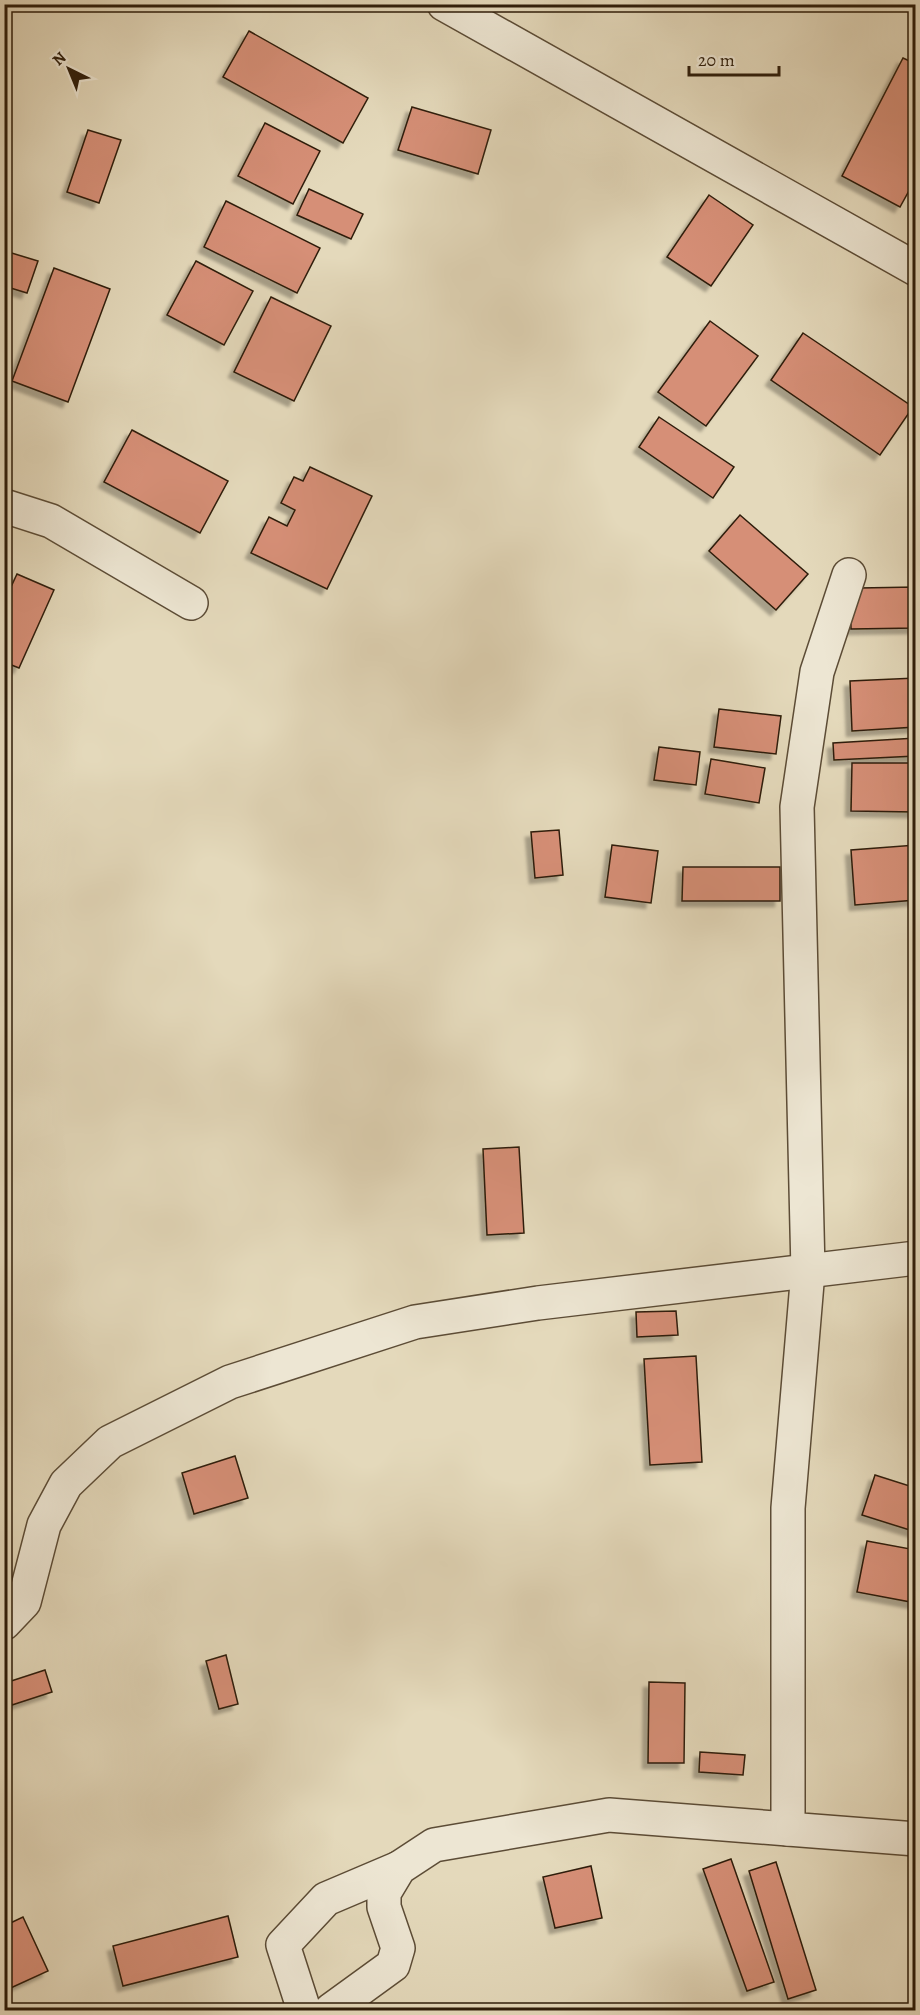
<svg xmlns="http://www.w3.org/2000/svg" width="920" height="2015" font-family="Alegreya,serif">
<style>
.building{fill:#d68f77;stroke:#2e1d0a;stroke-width:1.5;filter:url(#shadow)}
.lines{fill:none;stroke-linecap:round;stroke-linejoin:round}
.minor-casing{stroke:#5c4c36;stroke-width:36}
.minor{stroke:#ede6d3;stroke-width:33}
</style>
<defs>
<filter id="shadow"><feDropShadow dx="-5.5" dy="5.5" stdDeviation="1.5" flood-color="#0004"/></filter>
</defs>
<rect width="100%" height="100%" fill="#e4d9bb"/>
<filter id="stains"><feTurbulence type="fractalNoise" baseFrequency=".00333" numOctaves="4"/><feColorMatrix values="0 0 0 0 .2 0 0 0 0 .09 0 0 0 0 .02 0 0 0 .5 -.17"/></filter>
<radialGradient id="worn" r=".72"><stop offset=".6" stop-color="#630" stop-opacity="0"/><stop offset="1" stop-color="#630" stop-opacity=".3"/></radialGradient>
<g class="building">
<path d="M249,31L368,98L343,143L223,77Z"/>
<path d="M903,58L916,64V178L900,207L842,176Z"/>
<path d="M412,107L491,130L478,174L398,150Z"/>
<path d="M265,123L320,151L293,204L238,176Z"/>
<path d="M88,130L121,140L99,203L67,192Z"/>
<path d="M309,189L363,214L351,239L297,215Z"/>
<path d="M709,195L753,225L711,286L667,257Z"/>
<path d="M226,201L320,248L297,293L204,247Z"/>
<path d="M5,251L38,261L27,293L4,286Z"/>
<path d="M196,261L253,291L224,345L167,315Z"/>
<path d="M54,268L110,289L68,402L12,381Z"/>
<path d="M271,297L331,326L294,401L234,372Z"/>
<path d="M710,321L758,356L706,426L658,392Z"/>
<path d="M803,333L913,407L880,455L771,380Z"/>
<path d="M659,417L734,467L713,498L639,447Z"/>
<path d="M132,430L228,481L200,533L104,482Z"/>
<path d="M310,467L372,496L327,589L251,553L269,517L287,526L295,510L281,503L294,477L303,481Z"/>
<path d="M740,515L808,574L776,610L709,551Z"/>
<path d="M17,574L54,590L19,668L4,662V602Z"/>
<path d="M916,587V628L851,629L850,597L859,588Z"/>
<path d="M916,678V727L852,731L850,681Z"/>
<path d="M719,709L781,716L776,754L714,747Z"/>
<path d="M916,738V756L834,760L833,743Z"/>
<path d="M659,747L700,752L696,785L654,780Z"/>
<path d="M711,759L765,768L759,803L705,794Z"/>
<path d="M852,763H916V812L851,811Z"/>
<path d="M559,830L563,875L535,878L531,832Z"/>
<path d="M612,845L658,851L651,903L605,897Z"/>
<path d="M916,845V900L855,905L851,850Z"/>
<path d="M683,867H780V901H682Z"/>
<path d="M519,1147L524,1233L487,1235L483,1149Z"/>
<path d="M676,1311L678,1335L637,1337L636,1312Z"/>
<path d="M696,1356L702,1462L650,1465L644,1359Z"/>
<path d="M235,1456L248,1498L194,1514L182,1473Z"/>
<path d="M875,1475L916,1488V1532L862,1515Z"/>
<path d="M867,1541L916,1550V1603L857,1592Z"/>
<path d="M226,1655L238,1704L219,1709L206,1661Z"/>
<path d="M45,1670L52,1692L12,1705L5,1683Z"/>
<path d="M649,1682L685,1683L684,1763H648Z"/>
<path d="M700,1752L745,1755L743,1775L699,1772Z"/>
<path d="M731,1859L774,1982L747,1991L703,1869Z"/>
<path d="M776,1862L816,1990L788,1999L749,1871Z"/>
<path d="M591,1866L602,1918L555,1928L543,1877Z"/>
<path d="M228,1916L238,1957L123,1986L113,1946Z"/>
<path d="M23,1917L48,1971L4,1991V1926Z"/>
</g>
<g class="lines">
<defs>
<g id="minor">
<path d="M444,4L916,269"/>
<path d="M4,506L51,521L191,603"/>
<path d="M849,575L817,672L797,807L808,1271L788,1508V1829L916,1839"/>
<path d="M4,1623L24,1602L44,1525L66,1484L110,1442L230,1382L415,1322L538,1303L916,1258"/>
<path d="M304,2010L283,1945L326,1899L399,1868"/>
<path d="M331,2010L393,1965L398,1948L384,1907V1893L399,1868L434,1845L609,1815L788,1829"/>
</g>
</defs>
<use href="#minor" class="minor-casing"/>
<use href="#minor" class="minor"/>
</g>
<rect width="920" height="2015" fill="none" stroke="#e4d9bb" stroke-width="24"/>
<rect x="6" y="6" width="908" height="2003" fill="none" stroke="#2e1d0a" stroke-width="3"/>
<rect x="12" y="12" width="896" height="1991" fill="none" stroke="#2e1d0a" stroke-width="1.5"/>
<g transform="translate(69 69) rotate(317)" stroke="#ede6d3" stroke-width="4.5" paint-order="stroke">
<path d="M0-4.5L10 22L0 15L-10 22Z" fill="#2e1d0a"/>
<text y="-9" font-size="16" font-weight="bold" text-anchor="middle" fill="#2e1d0a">N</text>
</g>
<path d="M689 66v9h90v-9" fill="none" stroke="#2e1d0a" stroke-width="3"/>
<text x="698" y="66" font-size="18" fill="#2e1d0a" stroke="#ede6d3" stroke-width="4.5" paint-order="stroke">20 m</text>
<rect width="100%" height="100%" filter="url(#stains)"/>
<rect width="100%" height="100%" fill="url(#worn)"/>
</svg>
